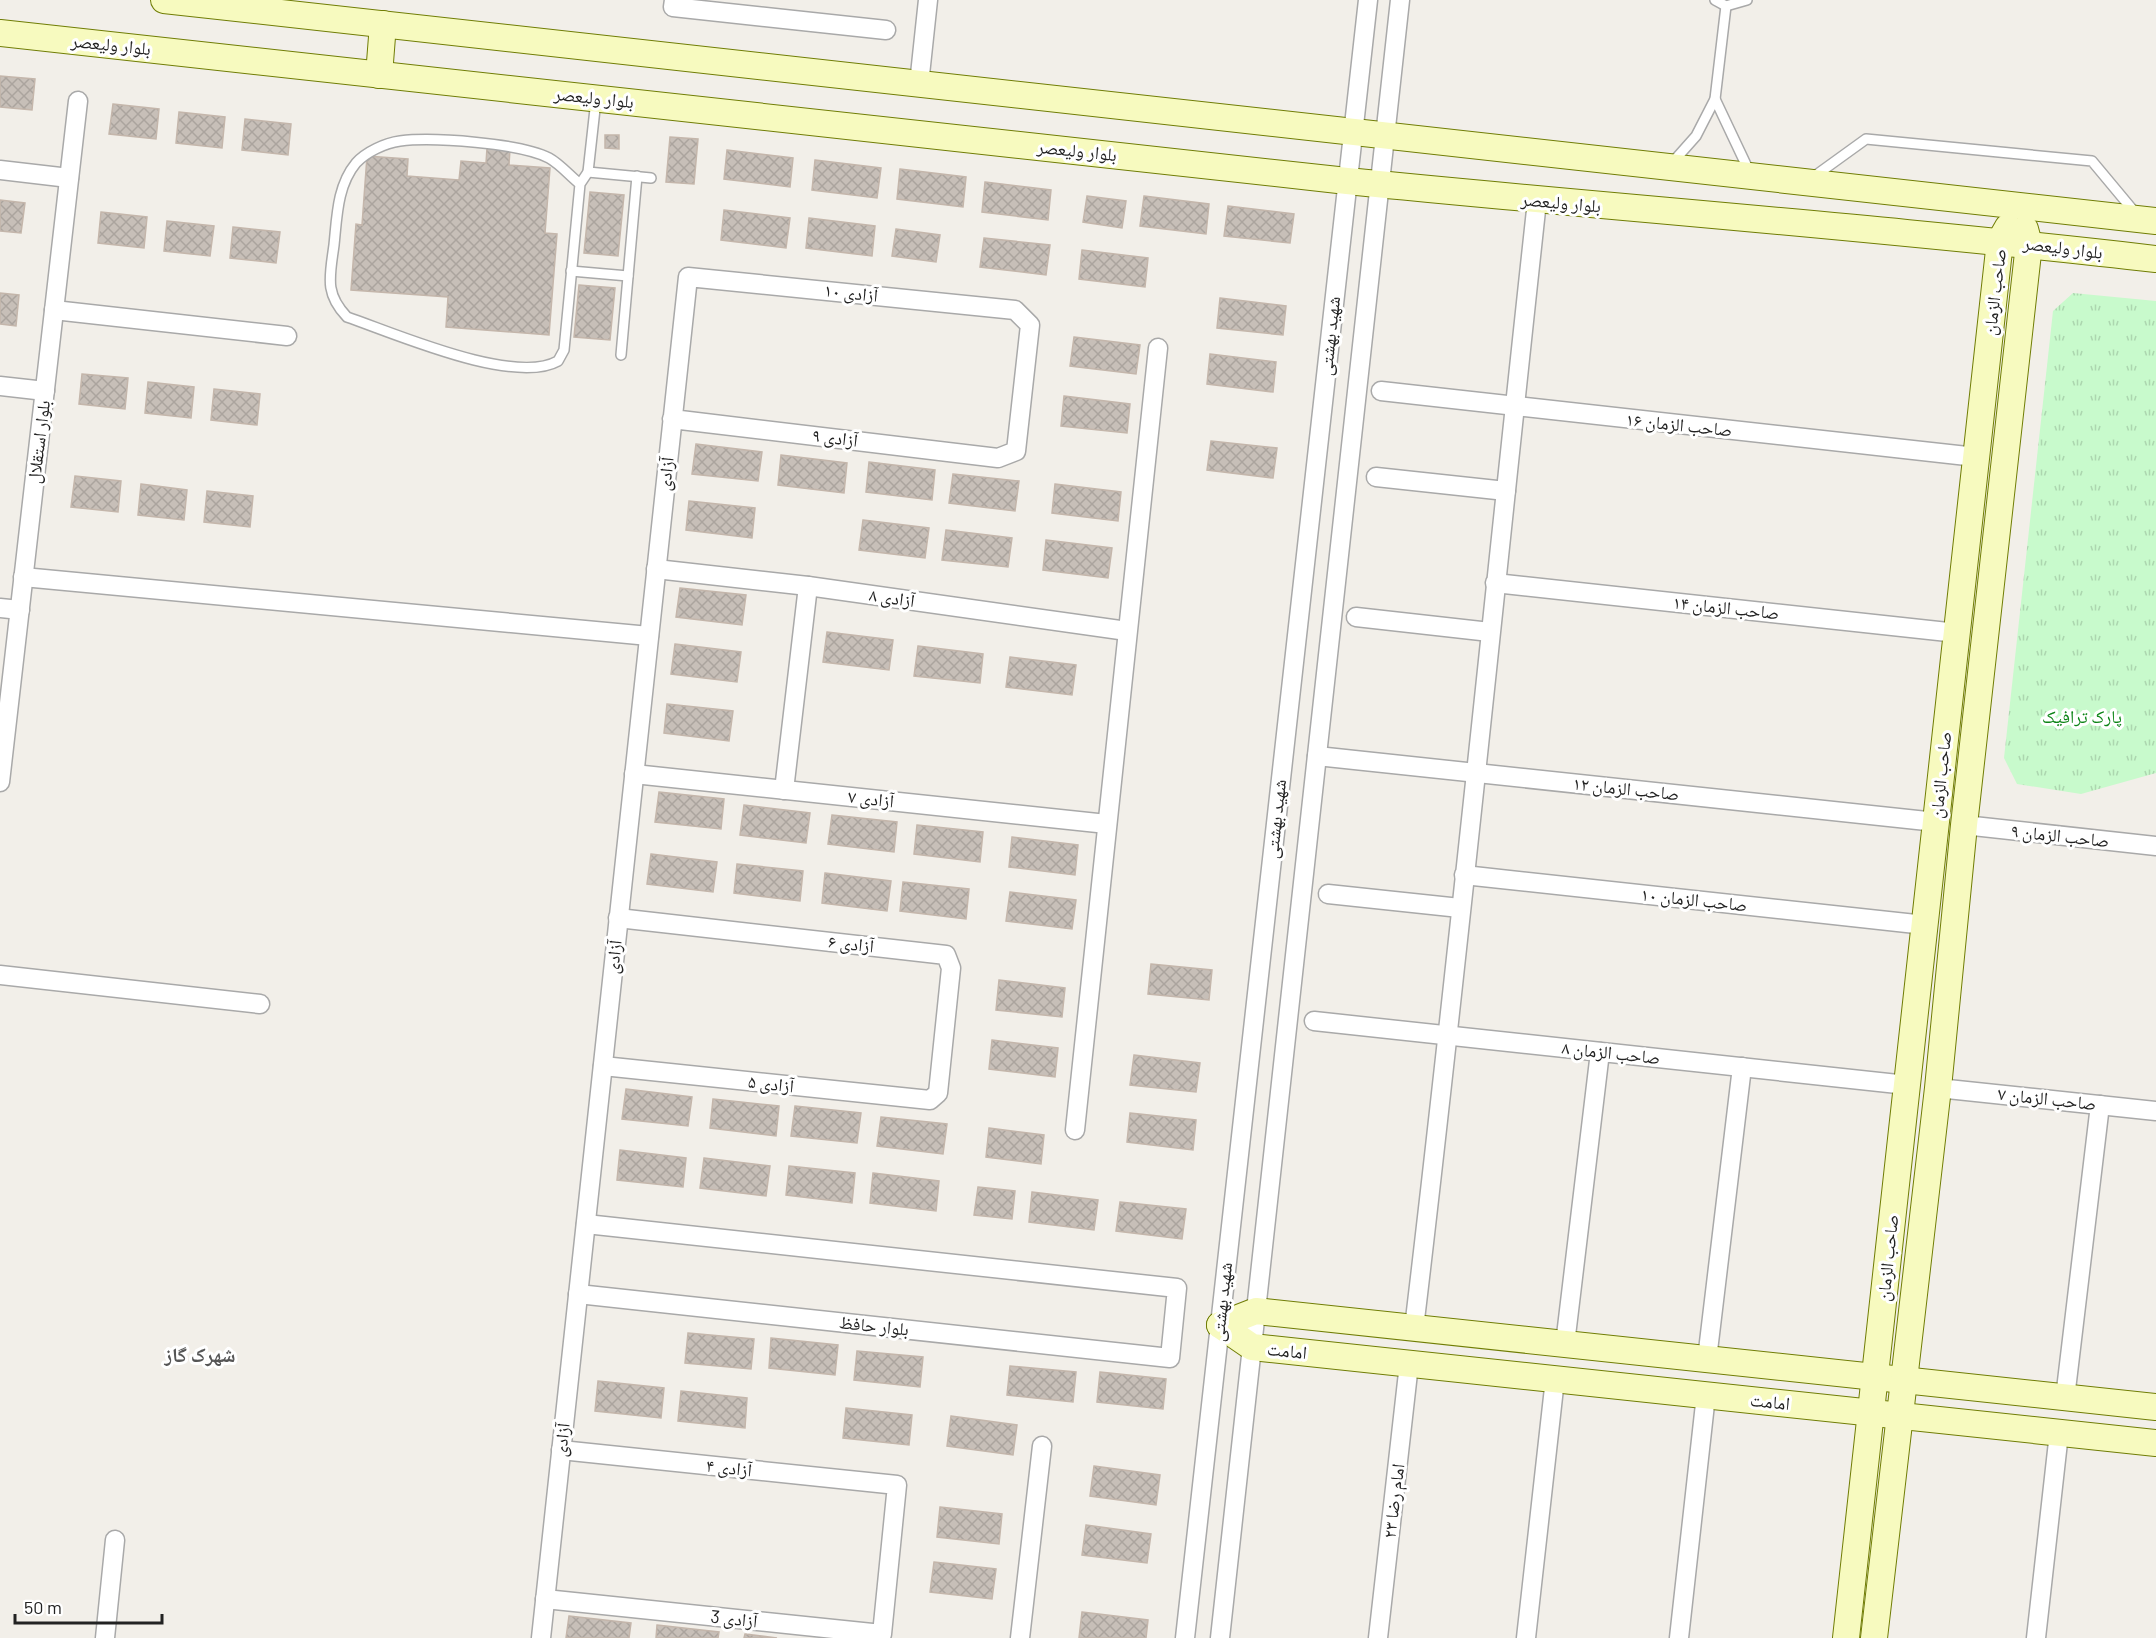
<svg xmlns="http://www.w3.org/2000/svg" width="2156" height="1638" font-family="Barlow,'Noto Naskh Arabic',sans-serif">
<style>
.park{fill:url(#park-tufts)}
.building{fill:url(#building-cross-hatch);stroke:#c4b6ab;stroke-width:1.5}
.lines{fill:none;stroke-linecap:round;stroke-linejoin:round}
.lane-casing{stroke:#a9a9a9;stroke-width:12}
.street-casing{stroke:#a9a9a9;stroke-width:21}
.secondary-casing{stroke:#707d05;stroke-width:28}
.lane{stroke:#fff;stroke-width:9}
.street{stroke:#fff;stroke-width:18}
.secondary{stroke:#f7fabf;stroke-width:26}
.labels{text-anchor:middle;stroke-width:6;stroke-linejoin:round;paint-order:stroke}
.street-label{font-size:18px;fill:#222;stroke:#fff}
.park-label{font-size:18px;fill:#0c8416;stroke:#fff}
.neighbourhood-label{font-size:20px;font-weight:bold;fill:#555;stroke:#fff}
</style>
<defs>
<pattern id="park-tufts" width="24" height="20" patternUnits="userSpaceOnUse" patternTransform="scale(1.5)"><rect width="24" height="20" fill="#c8facc"/><path d="M3 7l-1-3M5 7V3M7 7l1-3M15 17l-1-3M17 17v-4M19 17l1-3" fill="none" stroke="#acd6af"/></pattern>
<pattern id="building-cross-hatch" width="8" height="8" patternUnits="userSpaceOnUse" patternTransform="scale(1.5)"><rect width="8" height="8" fill="#c7bfb8"/><path d="M0 0l8 8M0 8l8-8" fill="none" stroke="#aba49e"/></pattern>
</defs>
<rect width="100%" height="100%" fill="#f2efe9"/>
<path class="park" d="M2073,293L2156,301V773L2081,794L2017,784L2004,758L2053,311Z"/>
<g class="building">
<path d="M0,76L35,79L32,110L0,107Z"/>
<path d="M113,104L159,109L156,139L109,134Z"/>
<path d="M179,112L225,117L222,148L176,143Z"/>
<path d="M245,119L291,124L288,155L242,150Z"/>
<path d="M605,135H619V149L605,148Z"/>
<path d="M670,137L698,139L694,184L666,182Z"/>
<path d="M487,148L510,149L509,165L550,168L545,233L557,234L549,335L446,327L448,297L351,290L356,224L362,225L367,156L408,159L407,176L459,180L461,161L486,163Z"/>
<path d="M727,150L793,158L790,187L724,179Z"/>
<path d="M815,160L881,168L877,198L812,190Z"/>
<path d="M900,169L966,177L963,207L897,199Z"/>
<path d="M985,182L1051,190L1048,220L982,212Z"/>
<path d="M590,192L624,195L618,256L584,253Z"/>
<path d="M1087,196L1126,201L1122,228L1083,222Z"/>
<path d="M1144,196L1209,204L1206,234L1140,226Z"/>
<path d="M0,200L25,203L21,233L0,231Z"/>
<path d="M1228,206L1294,214L1290,243L1224,236Z"/>
<path d="M724,210L790,218L786,248L721,240Z"/>
<path d="M101,212L147,217L144,248L98,243Z"/>
<path d="M809,218L875,226L872,256L806,248Z"/>
<path d="M167,221L214,226L210,256L164,251Z"/>
<path d="M233,227L280,232L276,263L230,258Z"/>
<path d="M896,229L940,235L936,262L892,256Z"/>
<path d="M984,238L1050,245L1046,275L980,267Z"/>
<path d="M1082,250L1148,258L1145,287L1079,279Z"/>
<path d="M579,285L615,288L610,340L574,337Z"/>
<path d="M0,293L19,295L16,326L0,324Z"/>
<path d="M1220,298L1286,306L1283,335L1217,328Z"/>
<path d="M1074,337L1140,345L1136,374L1070,366Z"/>
<path d="M1210,354L1276,362L1273,392L1207,384Z"/>
<path d="M82,374L128,378L125,409L79,404Z"/>
<path d="M148,382L194,387L191,418L145,413Z"/>
<path d="M214,389L260,394L257,425L211,420Z"/>
<path d="M1064,396L1130,404L1127,433L1061,426Z"/>
<path d="M1211,441L1277,448L1273,478L1207,470Z"/>
<path d="M696,444L762,452L758,481L692,474Z"/>
<path d="M781,455L847,463L844,493L778,485Z"/>
<path d="M869,462L935,470L932,500L866,492Z"/>
<path d="M953,474L1019,481L1015,511L949,503Z"/>
<path d="M75,476L121,481L118,512L71,507Z"/>
<path d="M141,484L187,490L184,520L138,515Z"/>
<path d="M1055,484L1121,492L1118,521L1052,513Z"/>
<path d="M207,491L253,496L250,527L204,522Z"/>
<path d="M689,501L755,508L752,538L686,530Z"/>
<path d="M863,520L929,528L925,558L859,550Z"/>
<path d="M946,530L1012,538L1008,567L942,560Z"/>
<path d="M1046,540L1112,548L1108,578L1043,570Z"/>
<path d="M680,588L746,595L742,625L676,617Z"/>
<path d="M827,632L893,640L889,670L823,662Z"/>
<path d="M675,644L741,652L737,682L671,674Z"/>
<path d="M918,646L983,654L980,683L914,676Z"/>
<path d="M1010,657L1076,665L1072,695L1006,687Z"/>
<path d="M667,704L733,711L729,741L664,733Z"/>
<path d="M659,792L724,799L721,829L655,822Z"/>
<path d="M744,805L810,813L806,843L740,835Z"/>
<path d="M832,815L897,822L894,852L828,844Z"/>
<path d="M917,825L983,832L980,862L914,854Z"/>
<path d="M1012,837L1078,845L1075,875L1009,867Z"/>
<path d="M651,854L717,862L713,892L647,884Z"/>
<path d="M737,864L803,871L800,901L734,893Z"/>
<path d="M825,873L891,881L887,911L822,903Z"/>
<path d="M903,882L969,889L966,919L900,911Z"/>
<path d="M1010,892L1076,900L1072,929L1006,921Z"/>
<path d="M1151,964L1212,970L1209,1000L1148,994Z"/>
<path d="M999,980L1065,988L1062,1017L996,1010Z"/>
<path d="M992,1040L1058,1048L1055,1077L989,1069Z"/>
<path d="M1134,1055L1200,1063L1196,1092L1130,1085Z"/>
<path d="M626,1089L692,1097L688,1126L622,1119Z"/>
<path d="M713,1099L779,1106L776,1136L710,1128Z"/>
<path d="M795,1106L861,1113L857,1143L791,1136Z"/>
<path d="M1130,1113L1196,1120L1193,1150L1127,1142Z"/>
<path d="M881,1117L947,1124L943,1154L877,1146Z"/>
<path d="M989,1128L1044,1135L1041,1164L986,1157Z"/>
<path d="M620,1150L686,1158L683,1187L617,1180Z"/>
<path d="M704,1158L770,1166L766,1196L700,1188Z"/>
<path d="M789,1166L855,1173L852,1203L786,1195Z"/>
<path d="M873,1173L939,1181L936,1211L870,1203Z"/>
<path d="M978,1187L1015,1191L1012,1219L974,1215Z"/>
<path d="M1032,1192L1098,1200L1094,1230L1029,1222Z"/>
<path d="M1120,1202L1186,1209L1182,1239L1116,1231Z"/>
<path d="M688,1333L754,1339L751,1369L685,1363Z"/>
<path d="M771,1338L838,1345L835,1375L769,1368Z"/>
<path d="M857,1351L923,1357L920,1387L854,1380Z"/>
<path d="M1010,1366L1076,1372L1073,1402L1007,1395Z"/>
<path d="M1100,1372L1166,1379L1163,1409L1097,1402Z"/>
<path d="M598,1381L664,1388L661,1418L595,1411Z"/>
<path d="M681,1391L747,1398L745,1428L678,1421Z"/>
<path d="M846,1408L912,1415L909,1445L843,1438Z"/>
<path d="M951,1416L1017,1425L1013,1455L947,1446Z"/>
<path d="M1094,1466L1160,1475L1156,1505L1090,1496Z"/>
<path d="M940,1507L1002,1514L999,1544L937,1537Z"/>
<path d="M1086,1525L1151,1534L1147,1563L1082,1555Z"/>
<path d="M934,1562L996,1569L992,1599L930,1592Z"/>
<path d="M1082,1612L1148,1620L1146,1638H1079Z"/>
<path d="M569,1616L631,1623L629,1638H566Z"/>
<path d="M657,1625L719,1632L718,1638H656Z"/>
<path d="M745,1634L777,1638H744Z"/>
</g>
<g class="lines">
<defs>
<g id="lane">
<path d="M1715,0L1726,6L1747,0"/>
<path d="M1715,99L1750,173"/>
<path d="M1672,163L1696,136L1715,99L1726,6"/>
<path d="M588,172L651,178"/>
<path d="M1812,178L1866,139L2092,161L2137,215"/>
<path d="M580,184C570,176 560,164 549,158C520,143 433,137 400,141C385,143 366,152 356,163C337,186 337,217 334,245C330,276 324,293 347,317C394,333 514,386 558,361L564,350L580,184L588,172L596,100"/>
<path d="M571,271L628,276"/>
<path d="M621,355L637,176"/>
</g>
<g id="street">
<path d="M674,0L673,7L886,30"/>
<path d="M919,84L928,0"/>
<path d="M0,170L69,178"/>
<path d="M54,310L287,336"/>
<path d="M0,386L45,391"/>
<path d="M1381,391L1976,457"/>
<path d="M1376,477L1506,491"/>
<path d="M656,569L808,586L1127,631"/>
<path d="M23,577L649,636"/>
<path d="M1495,583L1957,633"/>
<path d="M0,608L20,610"/>
<path d="M1356,617L1490,632"/>
<path d="M1317,756L1936,822"/>
<path d="M634,774L1107,824"/>
<path d="M0,782L78,101"/>
<path d="M784,790L808,586"/>
<path d="M1964,825L2156,846"/>
<path d="M1464,875L1925,925"/>
<path d="M1328,894L1460,908"/>
<path d="M0,975L260,1004"/>
<path d="M1314,1021L1907,1085"/>
<path d="M603,1066L930,1100L938,1093L951,968L946,955L618,918"/>
<path d="M1938,1088L2156,1111"/>
<path d="M1075,1130L1158,348"/>
<path d="M578,1294L1170,1358L1177,1288L586,1224"/>
<path d="M1414,1328C1459,953 1496,576 1537,201"/>
<path d="M1565,1344L1600,1052"/>
<path d="M1707,1359L1742,1067"/>
<path d="M2065,1398L2100,1105"/>
<path d="M545,1599L882,1634L897,1485L561,1450"/>
<path d="M105,1638L115,1540"/>
<path d="M541,1638L688,277L1015,310L1030,325L1016,451L998,458L672,419"/>
<path d="M1020,1638L1042,1446"/>
<path d="M1185,1638L1368,0"/>
<path d="M1220,1638L1400,0"/>
<path d="M1378,1638L1409,1364"/>
<path d="M1526,1638L1555,1379"/>
<path d="M1679,1638L1706,1395"/>
<path d="M2036,1638L2059,1433"/>
</g>
<g id="secondary">
<path d="M164,0L2156,221"/>
<path d="M0,33L1347,181C1617,208 1887,228 2156,259"/>
<path d="M379,75L383,24"/>
<path d="M1220,1325L1252,1347L2156,1443"/>
<path d="M1220,1325L1256,1311L2156,1407"/>
<path d="M1846,1638L2000,241L2008,227"/>
<path d="M1874,1638L1938,1088L1964,825L2029,244L2025,229"/>
</g>
</defs>
<use href="#lane" class="lane-casing"/>
<use href="#street" class="street-casing"/>
<use href="#secondary" class="secondary-casing"/>
<use href="#lane" class="lane"/>
<use href="#street" class="street"/>
<use href="#secondary" class="secondary"/>
</g>
<g class="labels">
<g class="street-label">
<text transform="translate(111 45) rotate(6)" y="6">بلوار ولیعصر</text>
<text transform="translate(594 98) rotate(6)" y="6">بلوار ولیعصر</text>
<text transform="translate(1077 151) rotate(6)" y="6">بلوار ولیعصر</text>
<text transform="translate(1561 203) rotate(5)" y="6">بلوار ولیعصر</text>
<text transform="translate(2063 248) rotate(7)" y="6">بلوار ولیعصر</text>
<text transform="translate(1995 292) rotate(-83)" y="6">صاحب الزمان</text>
<text transform="translate(851 293) rotate(6)" y="6">آزادی ۱۰</text>
<text transform="translate(1330 336) rotate(-84)" y="6">شهید بهشتی</text>
<text transform="translate(1679 425) rotate(6)" y="6">صاحب الزمان ۱۶</text>
<text transform="translate(835 438) rotate(7)" y="6">آزادی ۹</text>
<text transform="translate(39 442) rotate(-83)" y="6">بلوار استقلال</text>
<text transform="translate(666 474) rotate(-84)" y="6">آزادی</text>
<text transform="translate(892 598) rotate(8)" y="6">آزادی ۸</text>
<text transform="translate(1726 608) rotate(6)" y="6">صاحب الزمان ۱۴</text>
<text transform="translate(1941 775) rotate(-84)" y="6">صاحب الزمان</text>
<text transform="translate(1626 789) rotate(6)" y="6">صاحب الزمان ۱۲</text>
<text transform="translate(871 799) rotate(6)" y="6">آزادی ۷</text>
<text transform="translate(1276 819) rotate(-84)" y="6">شهید بهشتی</text>
<text transform="translate(2060 836) rotate(6)" y="6">صاحب الزمان ۹</text>
<text transform="translate(1694 900) rotate(6)" y="6">صاحب الزمان ۱۰</text>
<text transform="translate(851 944) rotate(6)" y="6">آزادی ۶</text>
<text transform="translate(614 957) rotate(-84)" y="6">آزادی</text>
<text transform="translate(1611 1053) rotate(6)" y="6">صاحب الزمان ۸</text>
<text transform="translate(771 1084) rotate(6)" y="6">آزادی ۵</text>
<text transform="translate(2047 1099) rotate(6)" y="6">صاحب الزمان ۷</text>
<text transform="translate(1888 1258) rotate(-84)" y="6">صاحب الزمان</text>
<text transform="translate(1222 1302) rotate(-84)" y="6">شهید بهشتی</text>
<text transform="translate(874 1326) rotate(6)" y="6">بلوار حافظ</text>
<text transform="translate(1287 1351) rotate(6)" y="6">امامت</text>
<text transform="translate(1770 1402) rotate(6)" y="6">امامت</text>
<text transform="translate(562 1440) rotate(-84)" y="6">آزادی</text>
<text transform="translate(729 1468) rotate(6)" y="6">آزادی ۴</text>
<text transform="translate(1394 1501) rotate(-83)" y="6">امام رضا ۲۳</text>
<text transform="translate(734 1619) rotate(6)" y="6">آزادی 3</text>
</g>
<g class="park-label">
<text x="2082" y="723">پارک ترافیک</text>
</g>
<g class="neighbourhood-label">
<text x="200" y="1362">شهرک گاز</text>
</g>
</g>
<path d="M15 1614v9h147v-9" fill="none" stroke="#222222" stroke-width="3"/>
<text x="24" y="1614" font-size="18" fill="#222222" stroke="#ffffff" stroke-width="4.5" paint-order="stroke">50 m</text>
</svg>
